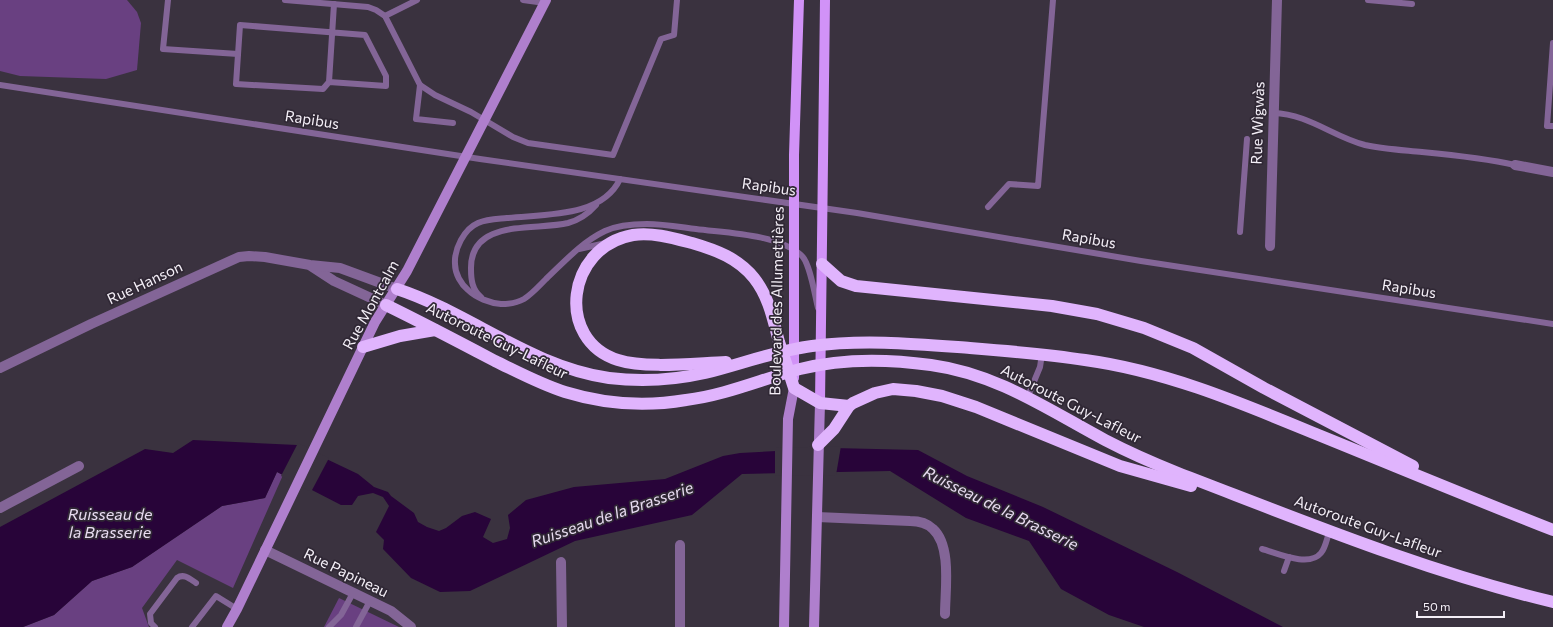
<svg xmlns="http://www.w3.org/2000/svg" width="1553" height="627" font-family="Commissioner,sans-serif">
<style>
.green{fill:#694081}
.water{fill:#280439}
.pier{fill:#3a323f}
.lines{fill:none;stroke-linecap:round;stroke-linejoin:round}
.service{stroke:#836597;stroke-width:6}
.minor{stroke:#836597;stroke-width:10}
.secondary{stroke:#af7fcd;stroke-width:10}
.primary{stroke:#d192f7;stroke-width:10}
.motorway{stroke:#e0b4fd;stroke-width:12}
.labels{text-anchor:middle;stroke-width:3.5;stroke-linejoin:round;paint-order:stroke}
.street-label{font-size:15px;fill:#f4eff7;stroke:#302835}
.water-label{font-size:16px;font-style:italic;fill:#e8dcf1;stroke:#302835}
</style>
<rect width="100%" height="100%" fill="#3a323f"/>
<g class="green">
<path d="M0,0H127L137,12L141,23L137,70L106,79L20,76L0,71Z"/>
<path d="M277,472L283,475L233,588L177,560L142,608L149,627H23L54,615L92,581L132,567L222,506L265,498Z"/>
<path d="M339,598L399,627H324Z"/>
</g>
<path class="water" d="M193,440L297,445L358,474L374,487L388,492L391,496L414,513L418,522L427,527L439,531L446,528L462,516L475,512L491,519L483,537L493,543L507,539L510,528L508,515L526,500L574,487L665,479L723,456L740,453L833,448L918,450L967,476L1043,507L1177,572L1283,627H1144L1109,615L1061,589L1029,541L966,518L890,471L742,474L692,515L575,541L470,591L440,592L411,578L383,549L384,540L376,532L389,506L383,497L373,493L358,496L352,505H341L277,472L265,498L222,506L132,567L92,581L54,615L23,627H0V527L145,449L173,453Z"/>
<g class="pier">
<path d="M298,443L329,458L311,492L281,476Z"/>
<path d="M841,446L836,475L775,476V448Z"/>
</g>
<g class="lines">
<g class="service">
<path d="M168,0L163,49L238,54"/>
<path d="M285,0L368,7L376,10L385,16L420,85L435,95L471,112L513,137L528,143L613,155L661,39L674,35L677,0"/>
<path d="M523,0L545,3"/>
<path d="M1368,0L1412,4"/>
<path d="M385,16L417,0"/>
<path d="M1553,43L1547,126H1553"/>
<path d="M329,82L323,89L236,84L240,25L365,35L386,76V86L329,82L334,4"/>
<path d="M0,85L480,159L857,213L1141,261L1553,324"/>
<path d="M420,85L416,119L453,123"/>
<path d="M1273,113C1309,114 1333,137 1365,145C1383,149 1402,150 1422,152C1453,155 1484,158 1515,165"/>
<path d="M620,179C602,218 544,214 507,218C497,219 487,219 478,223C464,229 454,249 455,264C455,274 461,284 468,290C476,298 490,303 501,304C509,304 517,303 524,299C532,294 539,286 546,279C564,262 582,242 605,231C618,225 633,224 647,224C663,224 680,227 696,229C727,233 777,234 801,255C810,262 815,297 818,308"/>
<path d="M988,207L1009,184L1038,186L1053,0"/>
<path d="M1240,232L1247,139"/>
<path d="M579,249L606,243"/>
<path d="M481,297C472,290 471,279 471,269C470,218 535,231 568,223C579,220 588,214 596,205"/>
<path d="M1028,396L1040,367L1042,354"/>
<path d="M1262,549C1277,553 1309,568 1321,553C1326,547 1327,537 1330,530"/>
<path d="M1284,571L1289,557"/>
<path d="M155,627L151,623L150,614L177,578C184,573 190,579 196,583"/>
<path d="M192,627L216,596L237,609"/>
<path d="M329,627L341,615L353,593"/>
<path d="M356,627L370,601"/>
</g>
<g class="minor">
<path d="M1515,165L1553,172"/>
<path d="M1270,246L1277,0"/>
<path d="M311,266L334,281L386,305"/>
<path d="M0,368L91,324L239,257L249,256L265,257L310,265L340,268L397,289"/>
<path d="M0,508L79,466"/>
<path d="M817,517L910,521C918,521 927,523 933,529C952,546 945,591 945,614"/>
<path d="M265,550L391,611L411,627"/>
<path d="M561,562L562,627"/>
<path d="M680,627V545"/>
</g>
<g class="secondary">
<path d="M227,627L237,609L375,322L407,271L546,0"/>
<path d="M784,627L788,419L794,388"/>
<path d="M814,627L820,403"/>
</g>
<g class="primary">
<path d="M794,378V155L799,0"/>
<path d="M820,403L825,0"/>
</g>
<g class="motorway">
<path d="M822,264L841,281L856,286L1052,306L1097,314L1144,328L1193,348L1264,388L1413,466"/>
<path d="M397,289C470,313 531,367 609,378C641,382 674,380 705,373C741,364 775,351 812,346C864,339 917,344 970,348C1008,351 1047,354 1085,360C1166,371 1241,403 1316,434C1395,466 1474,499 1553,530"/>
<path d="M386,305C423,323 459,342 495,361C518,372 540,384 565,392C604,404 645,407 686,400C726,395 762,379 800,369C843,358 888,359 931,365C997,374 1047,409 1105,440C1128,452 1153,463 1178,473C1301,520 1424,571 1553,602"/>
<path d="M363,347L400,336L435,330"/>
<path d="M726,362C696,363 646,369 618,360C555,340 566,247 633,235C652,232 673,238 692,243C716,250 738,258 754,278C769,297 773,319 779,342C784,357 789,372 794,388L820,403L849,406"/>
<path d="M818,445L834,429L849,406L853,403L875,393L893,389L916,391L942,396L976,407L1120,466L1191,486"/>
</g>
</g>
<g class="labels">
<g class="street-label">
<text transform="translate(312 120) rotate(9)" y="5">Rapibus</text>
<text transform="translate(1258 123) rotate(-88)" y="5">Rue Wìgwàs</text>
<text transform="translate(769 187) rotate(8)" y="5">Rapibus</text>
<text transform="translate(1089 239) rotate(10)" y="5">Rapibus</text>
<text transform="translate(145 283) rotate(-25)" y="5">Rue Hanson</text>
<text transform="translate(1409 289) rotate(9)" y="5">Rapibus</text>
<text transform="translate(777 301) rotate(-89)" y="5">Boulevard des Allumettières</text>
<text transform="translate(371 305) rotate(-61)" y="5">Rue Montcalm</text>
<text transform="translate(497 341) rotate(26)" y="5">Autoroute Guy-Lafleur</text>
<text transform="translate(1071 404) rotate(27)" y="5">Autoroute Guy-Lafleur</text>
<text transform="translate(1368 527) rotate(20)" y="5">Autoroute Guy-Lafleur</text>
<text transform="translate(346 573) rotate(26)" y="5">Rue Papineau</text>
</g>
<g class="water-label">
<text transform="translate(1001 508) rotate(26)" y="6">Ruisseau de la Brasserie</text>
<text x="110" y="520">Ruisseau de<tspan x="110" dy="18">la Brasserie</tspan></text>
<text transform="translate(612 514) rotate(-19)" y="6">Ruisseau de la Brasserie</text>
</g>
</g>
<path d="M1417 611v6h87v-6" fill="none" stroke="#f4eff7" stroke-width="2"/>
<text x="1423" y="611" font-size="12" fill="#f4eff7" stroke="#302835" stroke-width="3" paint-order="stroke">50 m</text>
</svg>
